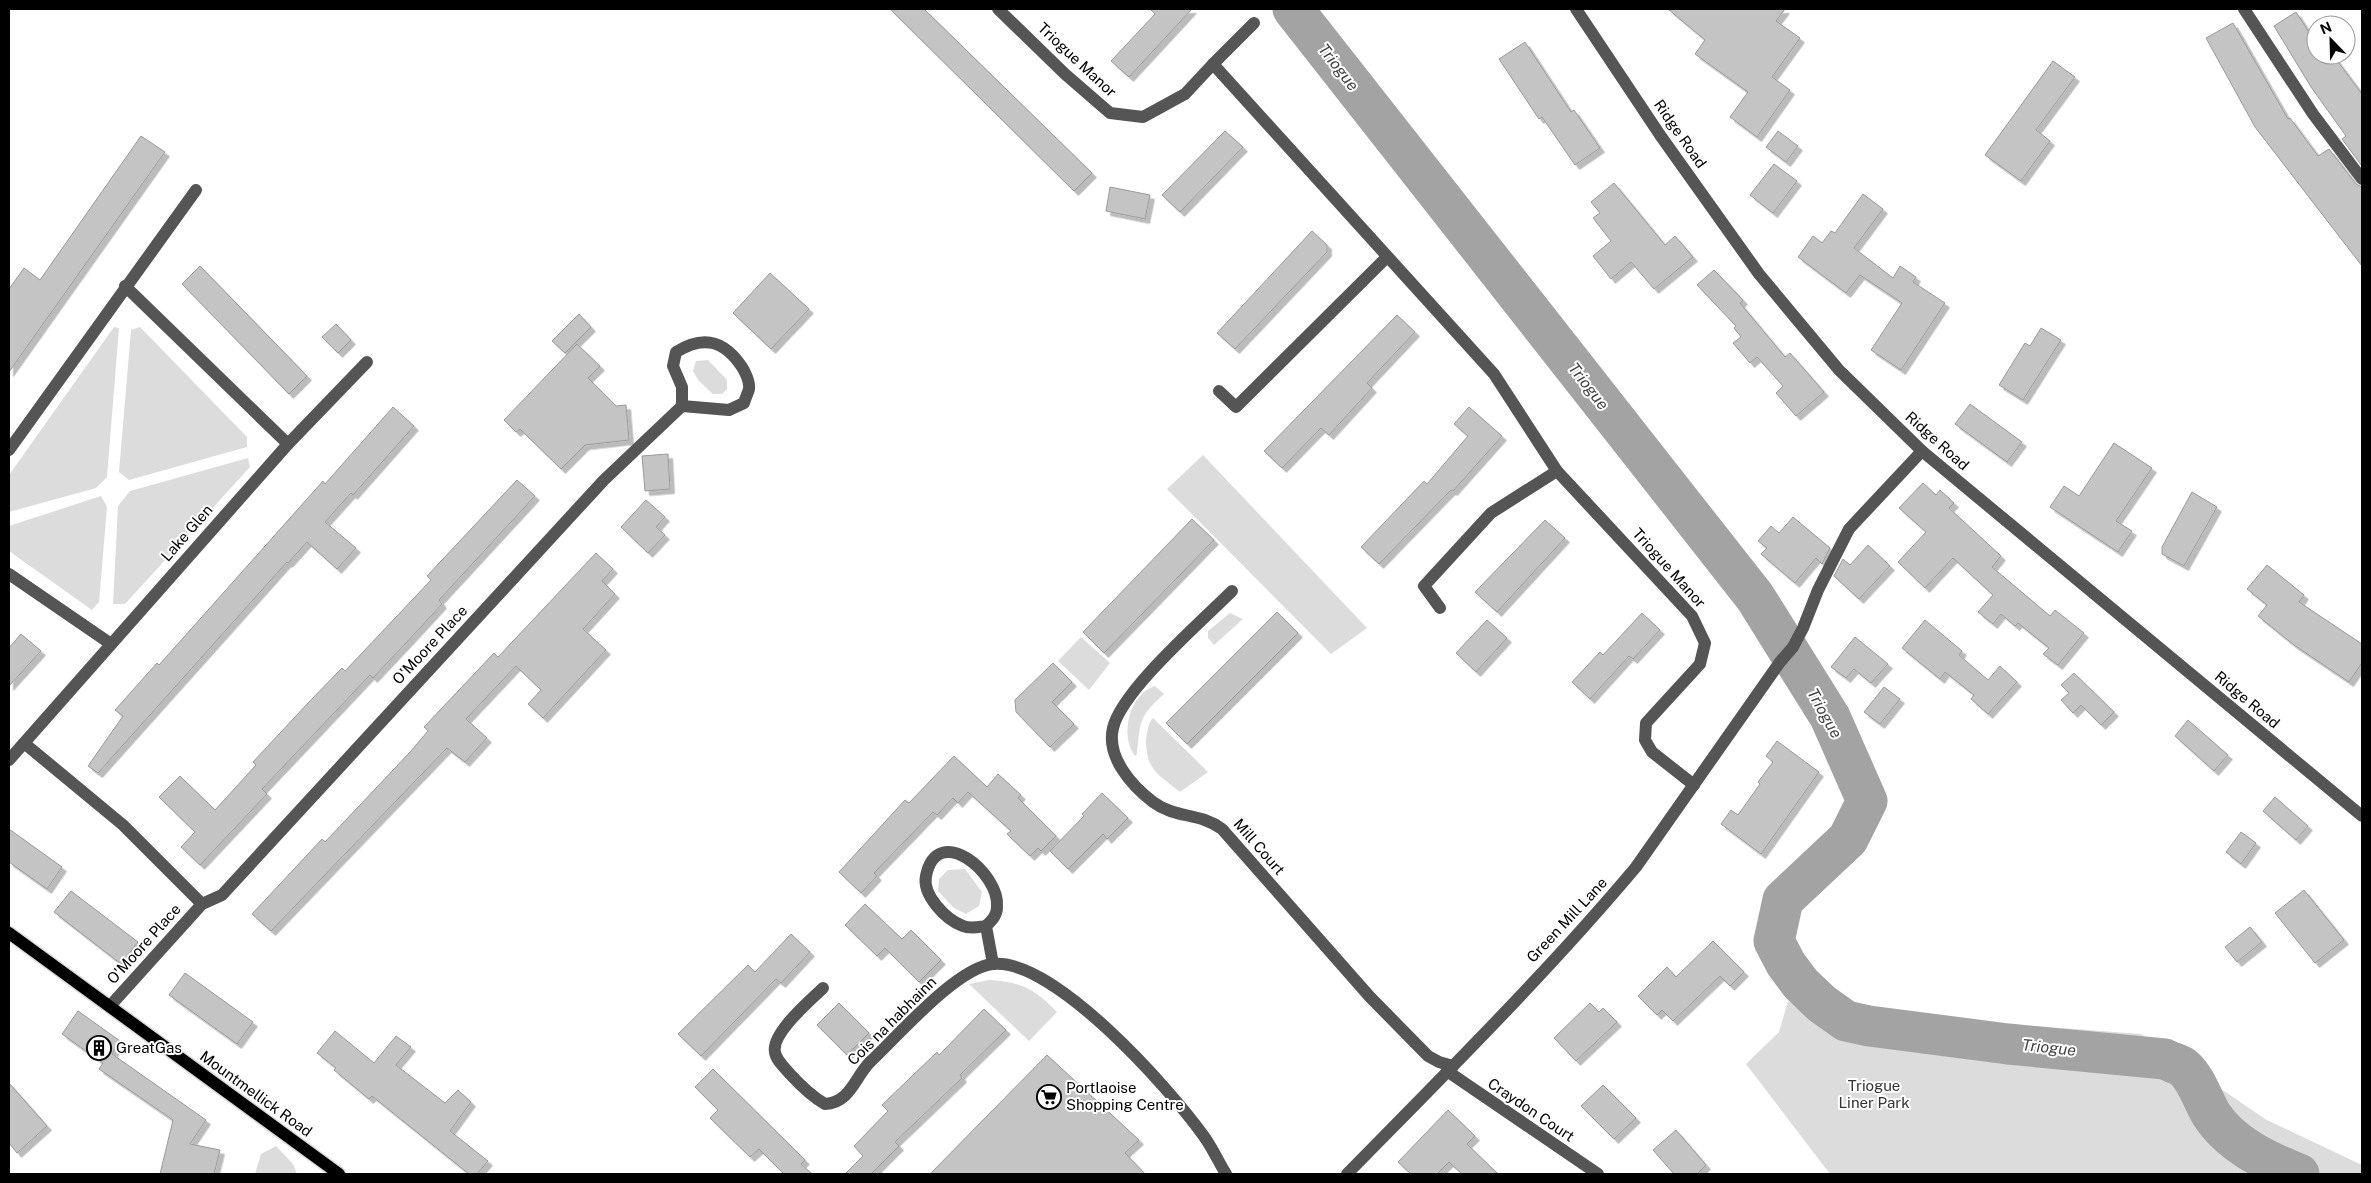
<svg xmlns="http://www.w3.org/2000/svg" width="2371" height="1183" font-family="'Public Sans',sans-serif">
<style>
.green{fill:#dcdcdc}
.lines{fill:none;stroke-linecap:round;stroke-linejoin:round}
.river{stroke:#a3a3a3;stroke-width:41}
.building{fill:#c4c4c4;stroke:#999;filter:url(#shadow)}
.major-casing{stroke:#dbdbdb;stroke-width:15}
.minor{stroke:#555;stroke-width:12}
.major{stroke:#000;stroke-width:12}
.labels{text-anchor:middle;stroke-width:4;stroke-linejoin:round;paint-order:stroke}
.street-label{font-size:15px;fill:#000;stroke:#fff}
.poi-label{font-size:15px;fill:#000;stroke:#fff;text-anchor:start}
.park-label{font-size:15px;fill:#333;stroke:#fff}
.water-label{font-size:16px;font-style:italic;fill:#444;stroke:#fff}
</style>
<defs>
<filter id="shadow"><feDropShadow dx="4.5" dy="4.5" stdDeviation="0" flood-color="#0004"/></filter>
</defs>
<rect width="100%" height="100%" fill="#fff"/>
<g class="green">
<path d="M114,327L119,328L107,477L96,488L9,512V475Z"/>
<path d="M140,327L247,437V447L129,480L119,472L131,330Z"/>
<path d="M708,360L727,380V389L722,394H713L699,381L693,371L696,361Z"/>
<path d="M1203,455L1367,628L1331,654L1167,489Z"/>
<path d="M248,458L250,467L125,604H113L118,506L130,491Z"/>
<path d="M101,496L107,507L99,602L92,610L9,551V526Z"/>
<path d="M1230,613L1243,619L1214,645L1208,638V631Z"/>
<path d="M1081,637L1110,663L1089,690L1058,661Z"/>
<path d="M1155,686L1164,694C1139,716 1140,722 1137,754L1135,756C1119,735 1130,693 1155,686Z"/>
<path d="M1153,718L1208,772L1180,792C1158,774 1146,770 1146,740C1147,733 1148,723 1153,718Z"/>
<path d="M965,869L982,892L979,906L966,914L954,908L938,891L939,879L948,870Z"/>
<path d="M989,980C1021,982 1034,988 1057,1012L1029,1041L969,984Z"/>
<path d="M1788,1001L1815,1016L1850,1012L2141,1034L2265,1119L2362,1165V1174H1830L1746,1064L1779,1032Z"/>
<path d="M276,1146L293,1164L297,1174H255L261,1154Z"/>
</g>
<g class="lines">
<path class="river" d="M1293,9L1755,597L1830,717L1867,801L1848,839L1783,900L1774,941L1786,964L1801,984L1822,1004L1846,1021L1869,1026L2008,1044L2165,1059C2170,1062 2178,1064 2183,1067C2197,1079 2202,1099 2211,1114C2231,1145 2266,1161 2299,1174"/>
</g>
<g class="building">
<path d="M890,9H924L1092,173L1074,191Z"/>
<path d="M1150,9H1192L1129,77L1111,61L1155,14Z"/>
<path d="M1668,9H1785L1776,21L1800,38L1772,77L1790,90L1757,137L1730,117L1748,92L1695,54L1705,40Z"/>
<path d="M2296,12L2316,43V55H2333L2362,94V166L2342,139L2346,136L2311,87L2274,26Z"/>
<path d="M2233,23L2288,119L2290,118L2318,156L2329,149L2356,184L2362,187V266L2255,127L2206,38Z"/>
<path d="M1525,42L1571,112L1574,110L1600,148L1575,165L1542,117L1539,119L1499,59Z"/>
<path d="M2053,61L2075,77L2036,130L2050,141L2021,181L1985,155Z"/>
<path d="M1225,131L1243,147L1180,212L1162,195Z"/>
<path d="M1778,131L1798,146L1786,162L1766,147Z"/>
<path d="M141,136L165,152L9,372V289L24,268L40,280Z"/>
<path d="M1774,164L1797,181L1773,213L1750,195Z"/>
<path d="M1614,183L1665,245L1675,236L1693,257L1654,289L1631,262L1611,279L1593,256L1611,241L1593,218L1600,213L1591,202Z"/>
<path d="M1110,187L1150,195L1145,219L1106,211Z"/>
<path d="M1863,194L1883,209L1854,248L1893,278L1900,266L1916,277L1913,282L1945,303L1901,370L1871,350L1902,303L1860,275L1846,293L1798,257L1813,236L1822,243L1831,231L1835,233Z"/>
<path d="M1312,231L1327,245V252L1235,349L1217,333Z"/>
<path d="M200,266L307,376L289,394L182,284Z"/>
<path d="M1714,270L1743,300L1740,303L1785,357L1790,353L1824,392L1796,416L1776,393L1783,386L1757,357L1750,363L1733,343L1741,337L1734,328L1736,326L1697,285Z"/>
<path d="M770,273L809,309L771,349L733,313Z"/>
<path d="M579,314L591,327L565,353L552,341Z"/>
<path d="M1397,315L1415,332L1367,383L1372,388L1329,435L1321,428L1282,468L1264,451Z"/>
<path d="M336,324L351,340L338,353L322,337Z"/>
<path d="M2041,328L2061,340L2023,400L1999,385L2025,343L2030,346Z"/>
<path d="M577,344L600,366L588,378L616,406L626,405L629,440L585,445L561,469L520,429L516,432L504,420Z"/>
<path d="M1970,404L2022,442L2007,462L1955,424Z"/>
<path d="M393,407L414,426L353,495L351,493L325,522L356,548L337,569L307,542L288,563L287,562L98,773L88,766L123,716L115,710L157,663L159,665L323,481L325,484Z"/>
<path d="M1469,407L1502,436L1453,491L1451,490L1379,564L1361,547L1424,481L1427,484L1468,436L1454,424Z"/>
<path d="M2114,443L2152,468L2116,521L2132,531L2118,552L2050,507L2064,486L2079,496Z"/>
<path d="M668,454L670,489L645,491L642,456Z"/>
<path d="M517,480L535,496L439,600L442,604L420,628L373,678L370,675L282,768L262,789L267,794L200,865L181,847L195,832L159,797L180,776L215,810L256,765L253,762L308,703L342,668L345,671L431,580L427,576Z"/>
<path d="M1923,483L1936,495L1940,490L1954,503L1949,508L2001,556L1992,567L2050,616L2055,610L2084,633L2058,665L2043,654L2049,648L2018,623L2015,626L2001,614L1993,624L1978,612L1993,595L1953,558L1925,588L1898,562L1926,532L1899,508Z"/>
<path d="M2192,492L2217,507L2184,566L2162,554V547Z"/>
<path d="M646,500L665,517L656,527L665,535L648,553L621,527Z"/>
<path d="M1793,517L1830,548L1822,564L1816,558L1795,583L1761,554L1767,548L1758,541L1771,526L1779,533Z"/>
<path d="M1192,519L1214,540L1104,653L1083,632Z"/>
<path d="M1545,520L1565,538L1497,612L1475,592Z"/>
<path d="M1868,545L1890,566L1859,599L1834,576L1843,559L1850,565Z"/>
<path d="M596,553L613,569L602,581L615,594L583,629L606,650L543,718L528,704L541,690L516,666L466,719L487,738L465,762L447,748L271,931L252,914L322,839L325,842L411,751L428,731L424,727L494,653L498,657Z"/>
<path d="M2267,565L2304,595L2299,602L2362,644V663L2349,682L2294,645L2258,616L2267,605L2247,589Z"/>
<path d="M1277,612L1298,633L1187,744L1166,723Z"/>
<path d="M1642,613L1660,630L1633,659L1629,656L1590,699L1572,682L1600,652L1603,655Z"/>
<path d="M1487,620L1507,638L1476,672L1456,653Z"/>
<path d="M1925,620L1962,651L1959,655L1988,680L2000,666L2017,682L1988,714L1971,699L1974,695L1945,672L1940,679L1902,648Z"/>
<path d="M21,634L41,651L9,686V648Z"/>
<path d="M1855,637L1888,664L1871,683L1854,669L1846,678L1831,667Z"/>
<path d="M1053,663L1072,682L1052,702L1074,724L1050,747L1016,712L1015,700Z"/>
<path d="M2074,673L2114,712L2101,725L2081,705L2073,713L2061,700L2069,693L2061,685Z"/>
<path d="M1884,687L1900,699L1880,724L1864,712Z"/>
<path d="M2188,720L2228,755L2214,771L2175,736Z"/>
<path d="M1777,741L1819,772L1761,854L1721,824L1731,810L1738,815L1760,784L1758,782L1773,762L1766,756Z"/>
<path d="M954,756L987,787L998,774L1021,795L1018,798L1056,836L1041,851L1038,848L1030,856L1007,834L1011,831L968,792L958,803L953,798L937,815L933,812L874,873L877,876L861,893L839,872L905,800L909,803Z"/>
<path d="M1102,793L1128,818L1107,839L1103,834L1068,869L1050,851L1084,816L1082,814Z"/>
<path d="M2275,797L2308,826L2296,840L2263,811Z"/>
<path d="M9,829L62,867L47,889L9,862Z"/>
<path d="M2241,832L2256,843L2241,864L2226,852Z"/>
<path d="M2304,890L2344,940L2315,963L2275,913Z"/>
<path d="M71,891L138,942L121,964L54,912Z"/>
<path d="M865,904L902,939L911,930L941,960L919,982L885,948L877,956L845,925Z"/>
<path d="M2250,927L2262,942L2237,962L2225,947Z"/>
<path d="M791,934L810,952L781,983L776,979L701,1056L678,1034L748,965L755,972Z"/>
<path d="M1713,941L1744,972L1730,986L1720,976L1673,1021L1662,1010L1657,1015L1638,996L1667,967L1676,977Z"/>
<path d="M185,973L253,1022L237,1044L169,995Z"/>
<path d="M839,1003L869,1033L847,1055L817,1025Z"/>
<path d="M1590,1003L1599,1012L1603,1008L1617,1022L1576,1061L1554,1038Z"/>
<path d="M984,1009L1006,1030L960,1075L962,1078L895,1142L899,1146L871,1174H845L863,1156L854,1146L888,1111L882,1105L937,1052L939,1055Z"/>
<path d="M78,1011L120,1041L112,1054L206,1120L190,1144L220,1150L214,1174H160L173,1120L99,1069L103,1063L62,1034Z"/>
<path d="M335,1031L374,1063L396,1036L411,1047L396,1065L445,1103L458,1090L471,1102L450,1131L488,1161L477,1174H469L372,1096L369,1099L334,1070L336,1068L317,1053Z"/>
<path d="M1047,1055L1139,1140L1125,1153L1145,1174H930Z"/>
<path d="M713,1069L805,1160L801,1164L812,1174H784L759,1149L750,1157L710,1118L718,1110L695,1087Z"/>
<path d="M9,1083L47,1126L17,1153L9,1143Z"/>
<path d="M1603,1085L1636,1118L1614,1139L1581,1106Z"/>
<path d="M1448,1110L1475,1136L1467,1144L1498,1174H1462L1449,1162L1437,1174H1411L1398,1162Z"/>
<path d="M1676,1130L1706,1165L1697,1174H1674L1653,1150Z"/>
</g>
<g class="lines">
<defs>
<path id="major" d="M9,933L339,1174"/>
</defs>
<use href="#major" class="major-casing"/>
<g class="minor">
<path d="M998,9L1065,74L1110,113L1143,117L1185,94L1213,64L1494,374L1557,471L1692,616L1705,643L1700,664L1646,723L1645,740L1652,752L1694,785"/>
<path d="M1576,9L1660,135L1759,274L1839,370L1922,451L2362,816"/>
<path d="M2244,9L2313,114L2362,179"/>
<path d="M1213,64L1254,23"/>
<path d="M125,286L288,444"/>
<path d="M1219,391L1236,407L1387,257"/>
<path d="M9,450L196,190"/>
<path d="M9,574L111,644"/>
<path d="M1232,591C1202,621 1122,690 1113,728C1106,757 1132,786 1153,802C1176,819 1199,812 1222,829L1370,997L1428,1056L1439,1062L1453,1066"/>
<path d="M1440,608L1424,586L1491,513L1557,471"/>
<path d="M24,743L123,825L202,904"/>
<path d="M9,760L288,444L367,362"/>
<path d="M986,926C991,921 997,916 997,907C1000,873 937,821 926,876C922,895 946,920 963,926C970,929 978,927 986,926L993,964"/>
<path d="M823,988C811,1000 771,1033 775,1052C776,1060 784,1067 790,1074C801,1086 811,1096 825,1104C850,1103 855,1077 870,1062C897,1037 957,967 993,964C1054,958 1169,1088 1203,1135C1212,1147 1218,1161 1226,1174"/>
<path d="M110,1006L202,904L222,895L569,518L604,480L682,406L729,410L744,403C745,399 748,393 749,389C750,382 745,372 742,367C724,340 703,335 676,352L673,366L682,387V406"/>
<path d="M1447,1071L1598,1174"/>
<path d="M1347,1174C1445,1074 1546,974 1636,867L1780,662L1793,647L1803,628L1818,590L1849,529L1922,451"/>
</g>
<use href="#major" class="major"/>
</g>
<defs>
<symbol id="building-ring" viewBox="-11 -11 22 22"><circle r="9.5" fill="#fff" stroke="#000" stroke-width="1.5"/><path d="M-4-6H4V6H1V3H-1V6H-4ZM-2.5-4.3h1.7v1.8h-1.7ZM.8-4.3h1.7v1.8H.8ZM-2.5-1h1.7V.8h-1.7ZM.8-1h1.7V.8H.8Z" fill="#000"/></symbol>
<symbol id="supermarket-ring" viewBox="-11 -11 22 22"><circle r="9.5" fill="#fff" stroke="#000" stroke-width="1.5"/><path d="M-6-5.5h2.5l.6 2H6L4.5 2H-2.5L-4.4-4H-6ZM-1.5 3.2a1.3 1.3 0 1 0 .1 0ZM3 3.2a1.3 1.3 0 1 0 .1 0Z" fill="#000"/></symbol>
</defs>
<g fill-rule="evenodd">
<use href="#building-ring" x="85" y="1034" width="28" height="28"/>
<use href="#supermarket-ring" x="1035" y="1083" width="28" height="28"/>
</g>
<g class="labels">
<g class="street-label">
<text transform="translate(1077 60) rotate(43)" y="5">Triogue Manor</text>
<text transform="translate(1680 134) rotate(55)" y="5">Ridge Road</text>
<text transform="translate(1937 441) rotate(42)" y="5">Ridge Road</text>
<text transform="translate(187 533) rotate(-49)" y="5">Lake Glen</text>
<text transform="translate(1669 568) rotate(48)" y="5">Triogue Manor</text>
<text transform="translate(430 645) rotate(-47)" y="5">O'Moore Place</text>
<text transform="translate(2247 700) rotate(40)" y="5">Ridge Road</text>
<text transform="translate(1259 847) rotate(49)" y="5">Mill Court</text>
<text transform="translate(1567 920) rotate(-47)" y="5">Green Mill Lane</text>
<text transform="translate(144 944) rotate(-48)" y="5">O'Moore Place</text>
<text transform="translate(892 1021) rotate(-45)" y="5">Cois na habhainn</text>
<text transform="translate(256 1094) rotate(36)" y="5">Mountmellick Road</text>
<text transform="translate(1531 1110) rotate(34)" y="5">Craydon Court</text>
</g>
<g class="poi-label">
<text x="116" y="1053">GreatGas</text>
<text x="1066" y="1093">Portlaoise<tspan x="1066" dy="17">Shopping Centre</tspan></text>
</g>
<g class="park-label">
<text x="1874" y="1091">Triogue<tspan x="1874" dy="17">Liner Park</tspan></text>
</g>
<g class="water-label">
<text transform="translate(1339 67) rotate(52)" y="6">Triogue</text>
<text transform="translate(1589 386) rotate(52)" y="6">Triogue</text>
<text transform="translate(1825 713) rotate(61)" y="6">Triogue</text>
<text transform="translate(2049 1047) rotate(6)" y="6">Triogue</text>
</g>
</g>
<rect width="2371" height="1183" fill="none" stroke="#000000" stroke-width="20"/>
<g transform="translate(2331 40) rotate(337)"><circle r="24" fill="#ffffff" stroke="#999999"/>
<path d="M0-4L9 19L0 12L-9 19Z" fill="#000000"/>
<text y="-8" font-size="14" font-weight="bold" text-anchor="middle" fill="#000000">N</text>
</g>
</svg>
